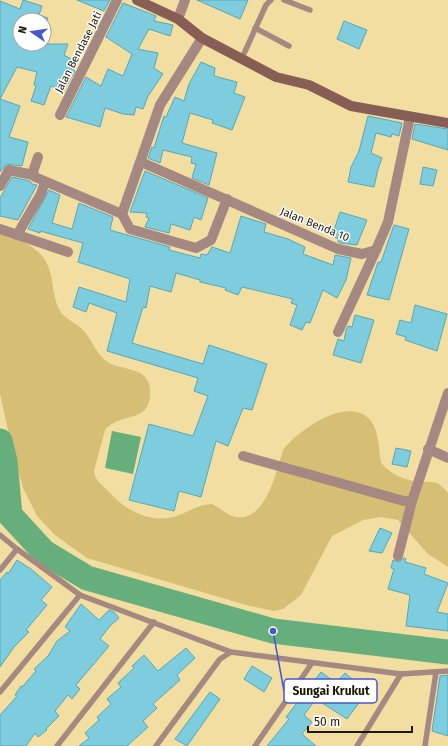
<svg xmlns="http://www.w3.org/2000/svg" width="448" height="746" font-family="'Fira Sans',sans-serif">
<style>
.green{fill:#d6bf74}
.water{fill:#66af7d}
.lines{fill:none;stroke-linecap:round;stroke-linejoin:round}
.river{stroke:#66af7d;stroke-width:25}
.building{fill:#7dcdde;stroke:#57a7b8}
.lane{stroke:#a58881;stroke-width:5.5}
.street{stroke:#a58881;stroke-width:10}
.secondary{stroke:#875e55;stroke-width:10}
.labels{text-anchor:middle;stroke-width:3;stroke-linejoin:round;paint-order:stroke}
.street-label{font-size:11px;fill:#1f1801;stroke:#fff}
.leader{fill:none;stroke:#4857cc;stroke-width:1.5}
.callout-dot{fill:#4857cc;stroke:#fff;stroke-width:1.5}
.callout{fill:#fff;stroke:#4857cc;stroke-width:1.5}
.callout-label{font-size:12px;text-anchor:middle;font-weight:bold;fill:#1f1801}
</style>
<rect width="100%" height="100%" fill="#f1dea0"/>
<path class="green" d="M0,233C19,240 40,246 48,266C52,275 52,284 54,293C56,302 57,308 63,315C70,321 79,325 85,332C93,342 97,356 109,363C125,371 149,367 150,390C152,425 121,411 105,430L94,471C95,482 104,486 110,493C124,509 146,521 168,518C184,516 196,504 212,504C221,508 226,515 236,517C266,522 277,470 283,450C298,431 343,398 367,417C379,426 379,450 381,463C390,473 401,479 414,481C431,484 436,477 448,493V567L428,554L398,520L381,517L363,520L332,536L301,595L283,609L274,611L246,605L87,558L55,535L37,516L23,488L12,449L0,394Z"/>
<path class="water" d="M112,431L141,437L133,474L105,468Z"/>
<g class="lines">
<path class="river" d="M0,441L5,461L10,515L44,552L87,578L273,631L448,652"/>
</g>
<g class="building">
<path d="M23,0L42,6L39,15L48,18L47,20H20V44H68L64,55L71,59L68,66L75,71L64,91L51,86L44,105L31,101L36,86L34,85L37,72L17,67L0,99V1L20,9Z"/>
<path d="M77,0H110L104,11Z"/>
<path d="M197,0H248L240,19Z"/>
<path d="M123,3L156,16L154,21L173,25L170,36L149,29L138,49L158,53L154,68L163,74L148,96L143,109L136,107L134,115L123,114L105,108L100,127L66,117L86,77L101,86L108,69L123,76L132,54L106,37Z"/>
<path d="M344,21L367,30L359,49L337,39Z"/>
<path d="M201,62L215,68L214,76L237,82L234,93L245,97L232,130L212,123L213,120L190,113L182,143L217,153L209,185L192,178L196,164L191,163L192,157L163,150L160,163L148,158L152,147L154,148L164,116L166,117L175,97L184,101L189,84Z"/>
<path d="M0,99L20,106L9,137L28,142L22,166L7,164L0,172Z"/>
<path d="M368,116L402,123L399,136L392,134L391,137L376,133L371,153L382,158L378,169L374,187L348,182L351,167L359,151Z"/>
<path d="M415,124L448,129V150L412,139Z"/>
<path d="M423,167L437,170L433,186L420,184Z"/>
<path d="M145,171L208,198L201,220L194,217L190,230L171,224L169,233L145,227L149,218L146,217L147,213L130,212Z"/>
<path d="M12,177L30,181L32,184L37,185L18,220L0,216V198Z"/>
<path d="M49,190L60,195L52,223L72,229L79,203L113,217L110,230L170,247L169,250L200,258L201,254L207,255L212,247L230,253L241,216L266,224L264,232L288,239L305,247L303,254L333,265L335,255L351,258L346,280L337,298L323,290L310,323L306,322L302,330L290,325L297,305L291,303L293,299L242,287L238,295L225,290L226,288L200,282V280L176,273L171,292L150,286L146,308L143,307L132,343L203,364L209,345L267,364L252,410L243,408L228,446L216,441L201,497L179,491L174,511L129,500L149,424L193,436L208,396L194,391L198,378L107,351L117,313L89,303L86,312L73,307L79,287L126,302L130,279L78,262L83,243L40,231V233L28,229Z"/>
<path d="M340,212L367,220L357,245L340,243L338,242L339,239L332,236Z"/>
<path d="M394,225L409,229L389,300L367,295L378,262H381Z"/>
<path d="M415,305L447,314L437,351L405,340L406,337L396,334L400,320L411,323Z"/>
<path d="M355,315L374,320L361,363L333,355L338,339L344,341L346,330L348,326L352,327Z"/>
<path d="M396,448L411,451L407,467L392,464Z"/>
<path d="M380,528L392,533L382,553L369,551Z"/>
<path d="M404,558L406,559L405,562L426,568L424,574L448,583L437,612L448,614V631L406,626L410,595L388,589L394,569L391,568L393,560L399,562Z"/>
<path d="M17,560L31,569L52,587L41,600L47,605L26,630L29,632L14,647L0,667V580L7,572L8,574Z"/>
<path d="M81,604L99,620L109,610L114,612L119,618L110,626L100,639L109,646L76,685L80,689L72,699L68,695L55,711L59,716L46,729L47,730L38,737L35,733L26,746H0V715L17,696L15,695L21,686L22,687L36,671L34,669L48,656L57,641L70,631L65,627Z"/>
<path d="M186,648L195,658L177,675L180,680L153,704L157,708L143,721L148,727L127,746H79L89,738L85,733L99,720L97,717L111,704L107,699L121,687L118,683L134,668L132,666L144,655L158,671Z"/>
<path d="M252,666L272,678L264,692L244,679Z"/>
<path d="M321,672L336,683L345,673L367,692L347,719L316,699L304,715L312,722L302,734L316,746H267L289,719L286,717Z"/>
<path d="M448,675V736L432,731L440,676Z"/>
<path d="M210,692L220,699L187,746L175,739Z"/>
</g>
<g class="lines">
<g class="lane">
<path d="M284,0L310,10"/>
<path d="M255,28L289,46"/>
<path d="M242,58L266,5L271,0"/>
<path d="M0,535L17,549"/>
<path d="M0,570L17,549L80,595L231,652"/>
<path d="M0,692L80,595"/>
<path d="M57,746L154,622"/>
<path d="M156,746L220,659L231,652L401,674L448,671"/>
<path d="M255,746L312,663"/>
<path d="M357,746L401,674"/>
<path d="M425,746L436,672"/>
</g>
<g class="street">
<path d="M178,19L185,0"/>
<path d="M202,38L160,105L122,214L130,229L196,248L211,240L227,199"/>
<path d="M60,115L117,0"/>
<path d="M38,157L33,172L35,177L122,214"/>
<path d="M141,162L338,249L362,254L376,250L388,222L410,117"/>
<path d="M0,186L9,170L33,175"/>
<path d="M0,229L68,252"/>
<path d="M17,235L41,194L45,182"/>
<path d="M338,332L376,250"/>
<path d="M428,449L448,458"/>
<path d="M243,456L404,501H412L448,393"/>
<path d="M398,556L412,501"/>
</g>
<path class="secondary" d="M137,0L178,19L202,38L276,77L309,85L351,106L448,123"/>
</g>
<g class="labels">
<g class="street-label">
<text transform="translate(78 52) rotate(-63)" y="4">Jalan Bendase Jati</text>
<text transform="translate(315 224) rotate(22)" y="4">Jalan Benda 10</text>
</g>
</g>
<path class="leader" d="M273 631L284 691"/>
<circle class="callout-dot" cx="273" cy="631" r="4"/>
<rect class="callout" x="284" y="679" width="93" height="24" rx="4"/>
<g class="callout-label">
<text x="331" y="695">Sungai Krukut</text>
</g>
<g transform="translate(32 32) rotate(283)"><circle r="19" fill="#ffffff" stroke="#a5a399"/>
<path d="M0-3L7 15L0 10L-7 15Z" fill="#4857cc"/>
<text y="-6" font-size="11" font-weight="bold" text-anchor="middle" fill="#1f1801">N</text>
</g>
<path d="M308 726v6h104v-6" fill="none" stroke="#1f1801" stroke-width="2"/>
<text x="314" y="726" font-size="12" fill="#1f1801" stroke="#ffffff" stroke-width="3" paint-order="stroke">50 m</text>
</svg>
